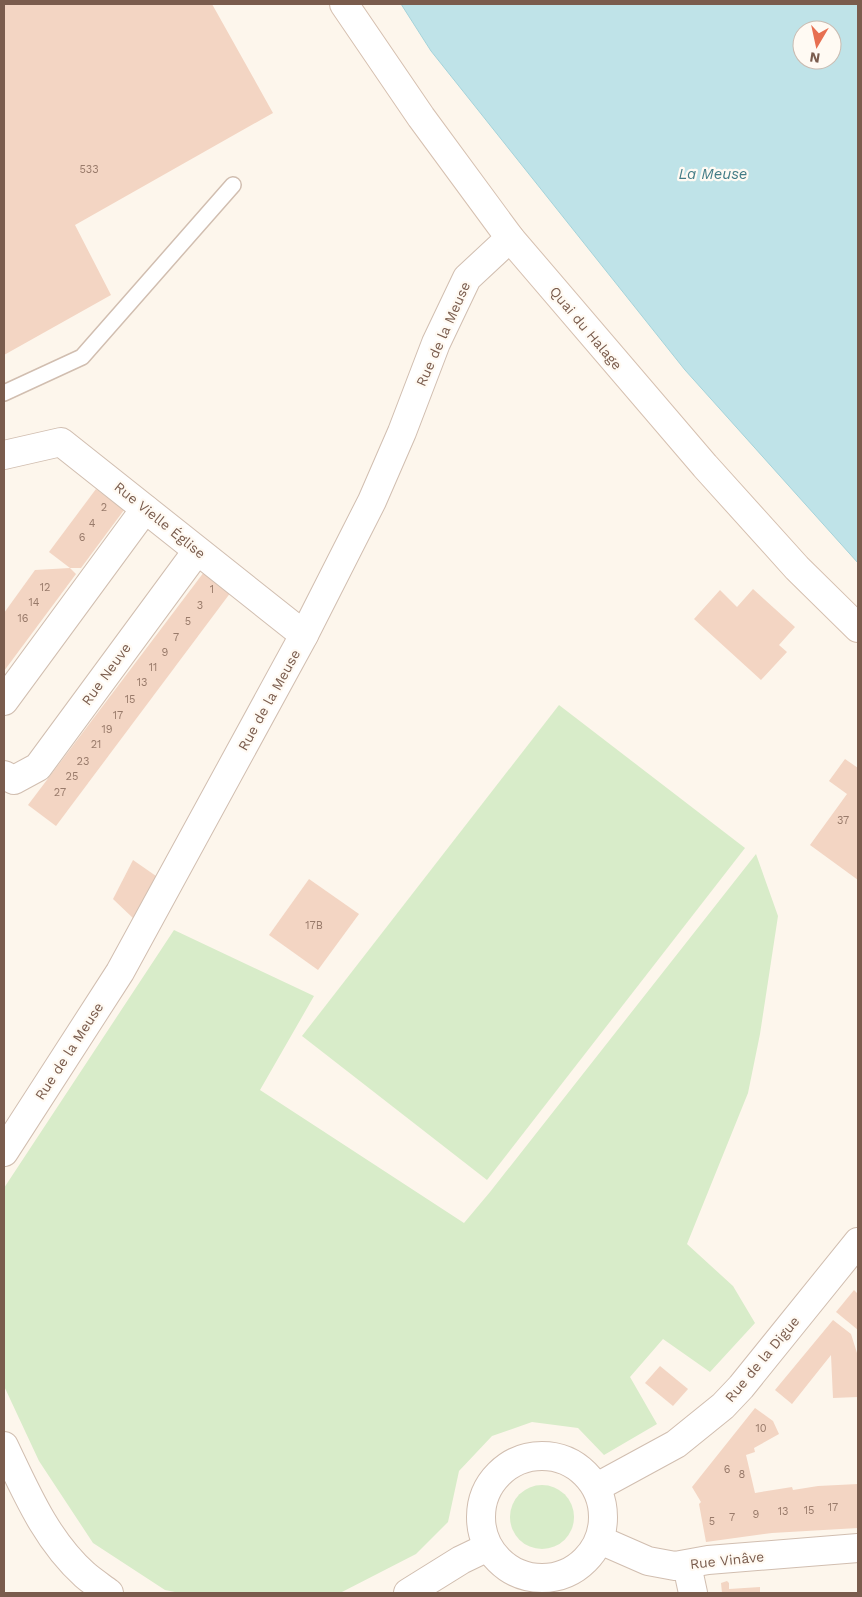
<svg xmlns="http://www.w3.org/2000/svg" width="862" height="1597" font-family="'Work Sans',sans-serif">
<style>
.green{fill:#d8ecc9}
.water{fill:#bfe3e8;stroke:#a5d3da;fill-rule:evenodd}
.building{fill:#f3d5c3}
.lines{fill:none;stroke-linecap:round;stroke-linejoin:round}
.service-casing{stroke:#d1beb0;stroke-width:18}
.minor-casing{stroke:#d1beb0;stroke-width:30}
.tertiary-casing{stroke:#d1beb0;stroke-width:30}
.secondary-casing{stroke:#d6c0b0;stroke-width:30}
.service{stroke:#fff;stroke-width:15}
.minor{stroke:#fff;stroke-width:28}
.tertiary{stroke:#fff;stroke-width:28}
.secondary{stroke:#fff;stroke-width:28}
.labels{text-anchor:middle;stroke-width:4.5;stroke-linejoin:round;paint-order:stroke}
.number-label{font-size:11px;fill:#987a6a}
.street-label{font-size:14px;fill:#7a5c4d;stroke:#fffaf3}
.water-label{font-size:15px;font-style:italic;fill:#437c86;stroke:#fffaf3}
</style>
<rect width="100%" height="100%" fill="#fdf6ec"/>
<g class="green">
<path d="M559,705L745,848L487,1180L302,1036Z"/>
<path d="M756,854L778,916L760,1034L748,1093L687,1244L733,1286L755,1323L710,1372L663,1339L630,1377L657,1424L604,1455L578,1428L532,1422L492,1436L459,1471L448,1522L416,1554L340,1593H180L165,1590L93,1543L39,1461L4,1386V1188L174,930L314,996L260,1090L464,1223L490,1192Z"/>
<circle cx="542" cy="1517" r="32"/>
</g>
<path class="water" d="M401,4H858V563L685,370L431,51ZM802,30H832V60H802Z"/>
<g class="building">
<path d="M4,4H212L273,113L75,225L111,295L4,355Z"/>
<path d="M96,489L124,510L81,568H70L49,552Z"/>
<path d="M70,568L76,574L4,671V613L35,570Z"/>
<path d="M204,572L231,592L56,826L28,805Z"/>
<path d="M753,589L795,627L779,645L787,652L761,680L694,619L720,590L737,607Z"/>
<path d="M845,759L858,768V880L810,845L847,794L829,781Z"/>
<path d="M133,860L156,876L134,919L113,899Z"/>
<path d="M309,879L359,914L318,970L269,935Z"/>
<path d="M854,1290L858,1294V1330L836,1312Z"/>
<path d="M833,1320L851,1334L857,1353L858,1397L833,1398L831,1355L792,1404L775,1390Z"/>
<path d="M660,1366L688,1389L673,1406L645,1383Z"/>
<path d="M755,1408L773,1421L779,1434L754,1448L755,1452L746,1455L755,1493L792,1487L793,1490L818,1486L858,1484V1528L772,1533L706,1542L699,1504L701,1502L692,1487Z"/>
<path d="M727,1581L729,1583V1589L760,1587V1593H722L721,1583Z"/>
</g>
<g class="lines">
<defs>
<path id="service" d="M4,393L82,357L233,185"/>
<g id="minor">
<path d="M4,455L61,442L304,635"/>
<path d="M4,701L145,509"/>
<path d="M4,775L14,780L38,767L197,551"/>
<path d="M4,1152L120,972L304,635L372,501L402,432L436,343L467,278L510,238"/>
</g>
<g id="tertiary">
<path d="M4,1446C26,1492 46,1540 85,1575C92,1581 101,1587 109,1593"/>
<circle cx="542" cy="1517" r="61"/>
<path d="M597,1487L676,1444L723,1406L741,1387L858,1242"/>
<path d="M600,1540L648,1561L675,1566L708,1560L858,1548"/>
<path d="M687,1565L693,1593"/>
<path d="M408,1593L461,1560L488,1547"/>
</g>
<path id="secondary" d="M344,4L421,117L510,238L705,466L797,568L858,628"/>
</defs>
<use href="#service" class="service-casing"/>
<use href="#minor" class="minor-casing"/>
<use href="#tertiary" class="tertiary-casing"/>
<use href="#secondary" class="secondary-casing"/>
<use href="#service" class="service"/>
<use href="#minor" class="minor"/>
<use href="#tertiary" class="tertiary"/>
<use href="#secondary" class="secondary"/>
</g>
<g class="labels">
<g class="number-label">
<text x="89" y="173">533</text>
<text x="104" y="511">2</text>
<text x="92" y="527">4</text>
<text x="82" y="541">6</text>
<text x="45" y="591">12</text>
<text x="212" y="593">1</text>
<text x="34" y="606">14</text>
<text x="200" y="609">3</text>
<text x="23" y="622">16</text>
<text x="188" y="625">5</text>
<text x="176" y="641">7</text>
<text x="165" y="656">9</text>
<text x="153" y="671">11</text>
<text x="142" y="686">13</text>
<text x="130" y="703">15</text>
<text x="118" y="719">17</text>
<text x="107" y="733">19</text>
<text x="96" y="748">21</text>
<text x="83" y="765">23</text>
<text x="72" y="780">25</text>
<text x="60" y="796">27</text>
<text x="843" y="824">37</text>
<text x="314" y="929">17B</text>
<text x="761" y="1432">10</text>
<text x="727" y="1473">6</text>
<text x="742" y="1478">8</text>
<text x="833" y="1511">17</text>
<text x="809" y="1514">15</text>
<text x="783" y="1515">13</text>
<text x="756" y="1518">9</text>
<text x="732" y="1521">7</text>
<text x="712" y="1525">5</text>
</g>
<g class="street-label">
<text transform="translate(586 328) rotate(50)" y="5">Quai du Halage</text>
<text transform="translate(443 334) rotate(-66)" y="5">Rue de la Meuse</text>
<text transform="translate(160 520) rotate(39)" y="5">Rue Vielle Église</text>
<text transform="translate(106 674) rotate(-54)" y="5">Rue Neuve</text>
<text transform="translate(269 700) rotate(-61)" y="5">Rue de la Meuse</text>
<text transform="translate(69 1051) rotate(-57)" y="5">Rue de la Meuse</text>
<text transform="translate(762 1359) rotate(-50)" y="5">Rue de la Digue</text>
<text transform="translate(727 1560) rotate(-6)" y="5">Rue Vinâve</text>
</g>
<g class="water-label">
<text x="713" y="179">La Meuse</text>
</g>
</g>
<rect width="862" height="1597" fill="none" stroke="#7a5c4d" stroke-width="10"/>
<g transform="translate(817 45) rotate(189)"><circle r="24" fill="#fffaf3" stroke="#cabbb1"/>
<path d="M0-4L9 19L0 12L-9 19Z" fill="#e76f51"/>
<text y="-8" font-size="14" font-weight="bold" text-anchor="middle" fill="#7a5c4d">N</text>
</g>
</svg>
